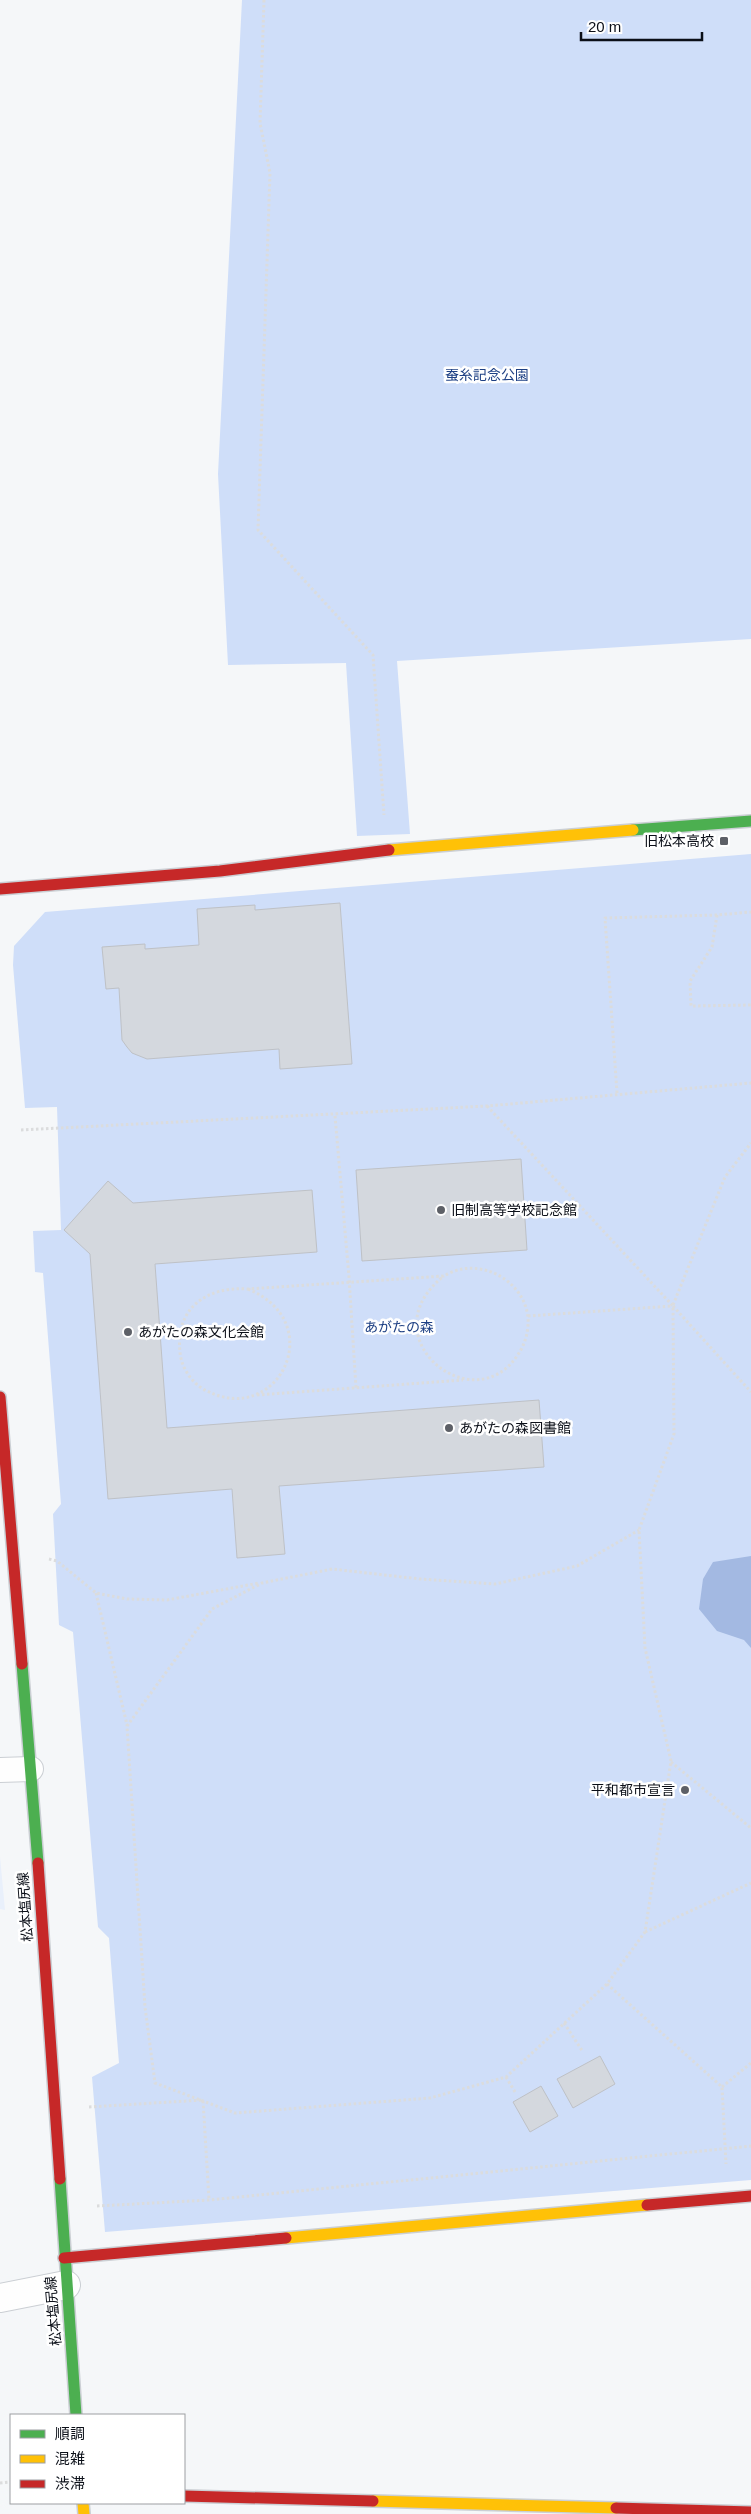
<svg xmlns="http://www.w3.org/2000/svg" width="751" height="2514" font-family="Helvetica,'Noto Sans JP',sans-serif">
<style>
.built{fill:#e9f0fb}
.green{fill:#cfdef9}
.water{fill:#a3b9e2}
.building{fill:#d4d8de;stroke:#bec1c6}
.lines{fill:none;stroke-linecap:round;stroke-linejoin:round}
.lane-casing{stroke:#cbcfd4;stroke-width:26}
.street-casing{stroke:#cbcfd4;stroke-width:30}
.fast-casing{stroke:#cbcfd4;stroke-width:14}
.slow-casing{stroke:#cbcfd4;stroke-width:14}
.jam-casing{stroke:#cbcfd4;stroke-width:14}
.path{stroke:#dbdcdd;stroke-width:3;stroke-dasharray:2.5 2.5;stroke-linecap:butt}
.lane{stroke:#fefefe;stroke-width:24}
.street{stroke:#fefefe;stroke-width:28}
.fast{stroke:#4caf50;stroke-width:11}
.slow{stroke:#ffc107;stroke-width:11}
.jam{stroke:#c62828;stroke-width:11}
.poi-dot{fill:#5d6067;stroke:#fff;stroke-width:2}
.labels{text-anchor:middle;stroke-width:5;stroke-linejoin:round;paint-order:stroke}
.park-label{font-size:14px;fill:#1e4084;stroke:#fff}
.poi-label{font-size:14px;fill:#0b0f18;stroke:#fff;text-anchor:start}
.street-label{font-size:14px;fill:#0b0f18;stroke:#fff}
</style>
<rect width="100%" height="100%" fill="#f5f7f9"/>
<path class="built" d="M0,1857L5,1910L0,1909Z"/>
<g class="green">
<path d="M242,0H751V639L397,661L410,834L357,836L346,663L228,665L218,474Z"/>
<path d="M751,854V2180L105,2232L92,2077L119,2063L109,1938L98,1927L73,1632L59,1625L53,1514L61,1504L43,1273L35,1272L33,1231L61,1230L57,1107L25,1108L13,965L14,946L45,912Z"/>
</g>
<path class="water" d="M751,1556V1648L744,1640L717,1631L699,1609L703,1579L713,1562Z"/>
<g class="building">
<path d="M340,903L352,1064L280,1069L279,1049L147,1059L132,1053L127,1047L122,1040L119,988L106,989L102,947L145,944V949L199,945L197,909L255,905V910Z"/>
<path d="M521,1159L527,1250L362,1261L356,1170Z"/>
<path d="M108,1181L133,1203L312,1190L317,1252L155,1264L167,1428L539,1400L544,1467L279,1486L285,1554L237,1558L232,1489L108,1499L90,1254L64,1230Z"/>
<path d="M600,2056L615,2084L573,2108L557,2079Z"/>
<path d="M541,2086L558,2116L530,2132L513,2102Z"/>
</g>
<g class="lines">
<defs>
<path id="lane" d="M0,1770L31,1769"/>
<path id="street" d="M0,2298L66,2285"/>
<g id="fast">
<path d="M633,830L751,821"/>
<path d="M22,1664L38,1863"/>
<path d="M60,2179L76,2415"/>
</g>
<g id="slow">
<path d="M389,850L633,830"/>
<path d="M286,2238L647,2205"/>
<path d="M373,2501L616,2508"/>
<path d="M83,2503L84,2514"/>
</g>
<g id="jam">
<path d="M0,889L220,871L389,850"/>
<path d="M0,1397L22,1664"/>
<path d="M38,1863L60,2179"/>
<path d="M647,2205L751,2196"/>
<path d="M64,2258L286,2238"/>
<path d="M184,2496L373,2501"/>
<path d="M616,2508L751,2512"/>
</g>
</defs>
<use href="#lane" class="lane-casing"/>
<use href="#street" class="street-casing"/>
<use href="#fast" class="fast-casing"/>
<use href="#slow" class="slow-casing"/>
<use href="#jam" class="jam-casing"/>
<g class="path">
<path d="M264,0L260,123L270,173L258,530L373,655L384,815"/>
<path d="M717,915L712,947L690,981L691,1006L751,1005"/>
<path d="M617,1093L605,918L717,915L751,912"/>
<path d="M487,1106L673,1306L674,1434L639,1530L645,1648L671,1761L645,1932L607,1984L506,2077L430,2098L235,2113L155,2083L145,2007L127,1726L212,1609L262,1583L332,1569L420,1579L495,1584L577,1566L639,1530"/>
<path d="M335,1116L349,1277L356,1388"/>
<path d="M21,1130L487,1106L751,1083"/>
<path d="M248,1289C330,1323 278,1427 207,1391C193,1385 181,1368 180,1352C175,1308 207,1286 248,1289L444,1276C449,1273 456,1270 462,1269C492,1264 524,1285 528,1317C529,1331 525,1345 517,1356C472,1422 367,1336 444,1276"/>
<path d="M673,1305L725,1177L751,1143"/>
<path d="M673,1306L751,1392"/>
<path d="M528,1316L672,1306"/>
<path d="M257,1395L463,1380"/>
<path d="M49,1559L57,1561L96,1593L127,1599L167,1600L259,1583"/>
<path d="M96,1593L127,1725"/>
<path d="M671,1762L751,1828"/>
<path d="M645,1932L751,1883"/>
<path d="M607,1984L722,2087L726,2164"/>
<path d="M564,2023L583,2052"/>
<path d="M506,2077L515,2092"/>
<path d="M722,2087L751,2063"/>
<path d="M89,2107L203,2100L209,2200"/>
<path d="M97,2206L209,2200L751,2146"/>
<path d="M0,2483L11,2482"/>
</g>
<use href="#lane" class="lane"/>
<use href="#street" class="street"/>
<use href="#fast" class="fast"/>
<use href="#slow" class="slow"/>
<use href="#jam" class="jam"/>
</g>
<g class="poi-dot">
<rect x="719" y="836" width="10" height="10" rx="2.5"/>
<circle cx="441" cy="1210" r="5"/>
<circle cx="128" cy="1332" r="5"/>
<circle cx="449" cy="1428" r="5"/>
<circle cx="685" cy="1790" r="5"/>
</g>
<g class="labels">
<g class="park-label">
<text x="487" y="380">蚕糸記念公園</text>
<text x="399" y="1332">あがたの森</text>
</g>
<g class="poi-label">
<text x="714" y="846" text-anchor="end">旧松本高校</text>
<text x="451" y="1215">旧制高等学校記念館</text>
<text x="138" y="1337">あがたの森文化会館</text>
<text x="459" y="1433">あがたの森図書館</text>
<text x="675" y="1795" text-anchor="end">平和都市宣言</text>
</g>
<g class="street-label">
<text transform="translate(25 1907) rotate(-94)" y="5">松本塩尻線</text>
<text transform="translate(53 2311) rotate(-95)" y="5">松本塩尻線</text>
</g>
</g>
<rect x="10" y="2414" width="175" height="90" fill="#ffffff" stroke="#9d9fa3"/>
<rect x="20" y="2430" width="25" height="8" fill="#4caf50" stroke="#9d9fa3"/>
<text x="55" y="2439" font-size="15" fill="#0b0f18">順調</text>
<rect x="20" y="2455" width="25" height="8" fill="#ffc107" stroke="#9d9fa3"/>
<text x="55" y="2464" font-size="15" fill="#0b0f18">混雑</text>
<rect x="20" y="2480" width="25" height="8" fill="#c62828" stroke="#9d9fa3"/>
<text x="55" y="2489" font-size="15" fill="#0b0f18">渋滞</text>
<path d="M581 32v8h121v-8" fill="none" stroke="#0b0f18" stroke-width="2.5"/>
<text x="588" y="32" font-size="15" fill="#0b0f18" stroke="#ffffff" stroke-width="4" paint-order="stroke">20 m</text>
</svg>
